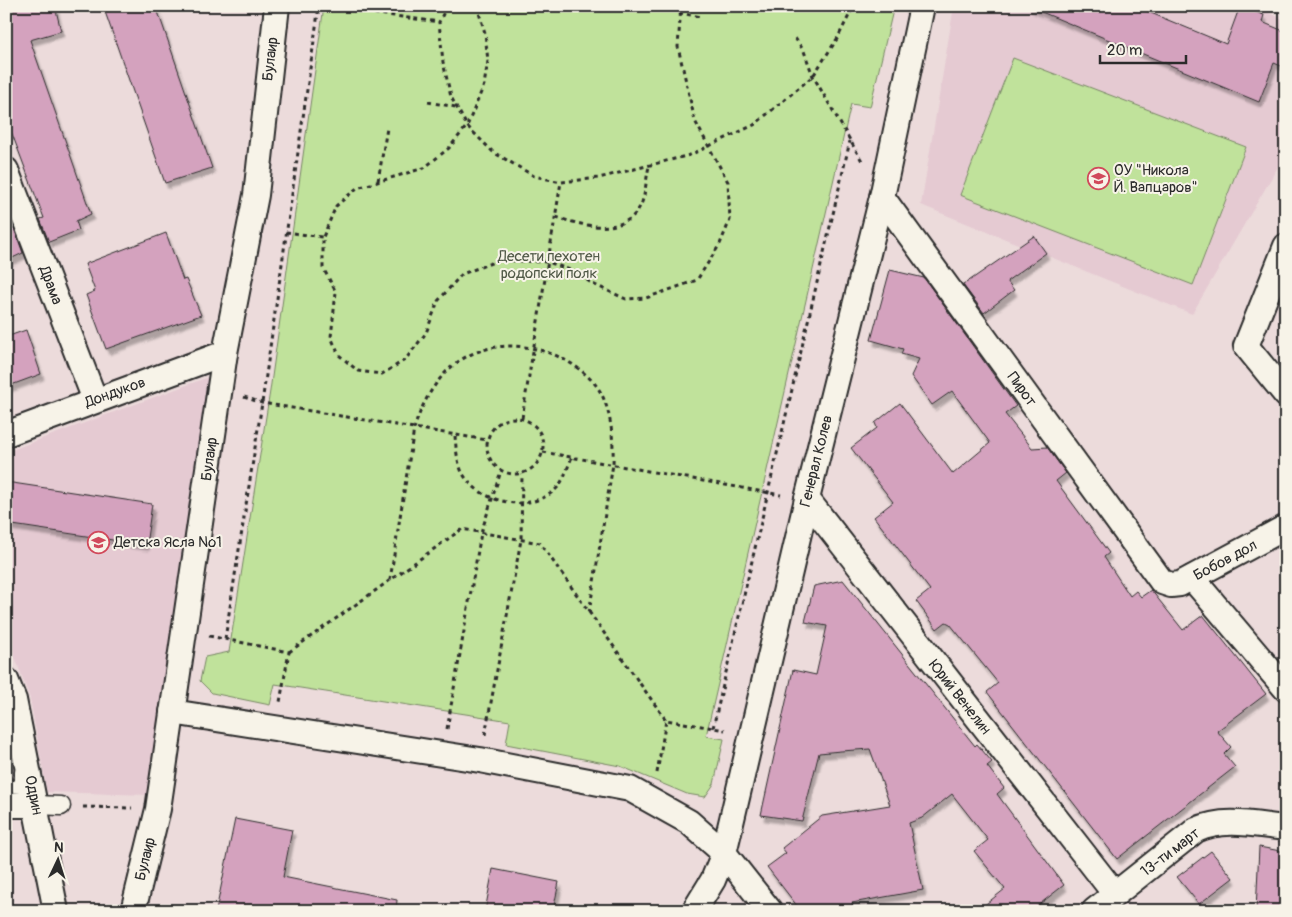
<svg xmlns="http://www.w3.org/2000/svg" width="1292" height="917" font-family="Pangolin,sans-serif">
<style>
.built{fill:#e5cad2}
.green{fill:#c0e29b;stroke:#768663}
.building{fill:#d4a2be;stroke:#2b2b2b;filter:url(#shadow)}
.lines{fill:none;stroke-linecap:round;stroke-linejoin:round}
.service-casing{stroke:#2b2b2b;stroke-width:16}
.pedestrian-casing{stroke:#2b2b2b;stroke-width:21}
.minor-casing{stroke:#2b2b2b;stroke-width:28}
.path{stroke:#2b2b2b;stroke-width:3;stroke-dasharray:4 4;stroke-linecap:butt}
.service{stroke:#f7f3e8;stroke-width:12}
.pedestrian{stroke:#f7f3e8;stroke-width:18}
.minor{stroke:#f7f3e8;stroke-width:24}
.labels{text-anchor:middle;stroke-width:4;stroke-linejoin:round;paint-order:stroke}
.street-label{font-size:15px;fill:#2b2b2b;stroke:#f7f3e8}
.poi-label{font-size:15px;fill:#2b2b2b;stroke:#f7f3e8;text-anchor:start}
.park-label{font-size:15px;fill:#505947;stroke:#f7f3e8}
</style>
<defs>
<filter id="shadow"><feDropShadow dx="3" dy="5.5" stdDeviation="1" flood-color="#0004"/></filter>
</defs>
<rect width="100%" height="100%" fill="#ecdbdb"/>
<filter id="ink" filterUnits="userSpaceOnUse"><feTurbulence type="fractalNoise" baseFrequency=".02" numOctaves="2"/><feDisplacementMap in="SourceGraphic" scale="10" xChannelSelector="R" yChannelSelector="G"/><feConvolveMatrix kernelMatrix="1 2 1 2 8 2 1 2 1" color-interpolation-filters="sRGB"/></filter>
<g filter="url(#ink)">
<g class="built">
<path d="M954,6H1251L1286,20V153L1192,314L921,205Z"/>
<path d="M214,375L151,795L47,792L30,699L6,632V452Z"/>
</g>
<g class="green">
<path d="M324,6H894L870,107L851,104L706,736L724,739L714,784L705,797L687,794L620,766L506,744L510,721L275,684L270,705L212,693L200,681L205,657L229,652L270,391Z"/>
<path d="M1013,58L1246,147L1193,285L960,195Z"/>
</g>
<g class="building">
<path d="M6,6H55L61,31L30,40L91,214L76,221L79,230L49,242L40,219L44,218L6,118Z"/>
<path d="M103,6H156L212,168L165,183Z"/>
<path d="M1027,6H1134L1226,44L1240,6L1264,15L1262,22L1286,32V68L1274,63L1259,102Z"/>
<path d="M14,228L23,253L6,261V231Z"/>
<path d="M166,233L183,280L186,279L201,315L106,349L86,295L95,291L85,264Z"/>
<path d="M1034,236L1046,253L1007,281L1014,290L984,313L963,285Z"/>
<path d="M890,270L924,278L1016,406L1005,414L1032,448L1047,447L1066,473L1056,481L1109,553L1104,557L1130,596L1136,591L1141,597L1151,590L1183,630L1203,615L1266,694L1217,731L1231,747L1224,754L1235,767L1117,859L987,692L998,683L950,624L946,622L937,629L916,601L930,590L874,517L893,502L851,448L877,428L875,423L900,403L953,474L990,443L952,391L932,405L911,376L919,359L901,354L903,349L871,340Z"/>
<path d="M26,330L41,374L6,387V337Z"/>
<path d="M6,482L152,504L146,545L6,524Z"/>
<path d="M843,580L975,746L977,744L992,762L987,766L1004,788L997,794L1064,885L1031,911H977L1005,889L974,851L988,840L952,794L922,818L909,823L923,890L852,903L855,911H801L767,867L786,853L782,848L822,816L890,805L870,749L841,751L819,753L802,821L761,815L793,670L816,675L827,626L805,622L814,586Z"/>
<path d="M235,819L292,830L283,877L397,900L396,911H216Z"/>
<path d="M1259,847L1286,852V911H1256Z"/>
<path d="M1211,851L1233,878L1199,904L1177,877Z"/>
<path d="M493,869L559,882L553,911H485Z"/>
</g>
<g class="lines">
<defs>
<path id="service" d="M6,786L21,787V772"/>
<path id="pedestrian" d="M36,805L61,806"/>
<g id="minor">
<path d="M6,170L95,400"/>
<path d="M882,197L1162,582L1171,585L1180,584L1286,527"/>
<path d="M1286,246L1246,346L1286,395"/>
<path d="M6,434L225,353"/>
<path d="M807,499L1115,894"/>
<path d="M1192,578L1286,689"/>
<path d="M6,680L14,700L56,911"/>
<path d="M172,712L480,760L630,789L689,822L724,853L770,911"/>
<path d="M6,805H36"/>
<path d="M133,911L158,809L225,353L256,195L277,6"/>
<path d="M694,911L713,880L724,853L807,499L882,197L922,6"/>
<path d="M1094,911L1196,830C1225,817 1255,825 1286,828"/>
</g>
</defs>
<use href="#service" class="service-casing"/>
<use href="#pedestrian" class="pedestrian-casing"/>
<use href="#minor" class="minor-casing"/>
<g class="path">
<path d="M319,6L439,22"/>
<path d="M447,6L439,22L443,62L451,97L467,126L493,152L534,176L561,182L599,178L690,155L754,125L813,76L837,39L854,6"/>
<path d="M477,6L485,33L488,61L484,85L467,126L449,148L424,168L357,188L336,206L323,237V268L336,292L331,337L339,355L358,371L382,374L405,360L426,333L438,301L462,274L499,260L548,262L570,270L595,285L626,299L646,298L697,280L720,244L730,220L728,182L695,121L678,47L681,6"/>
<path d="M679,13L702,17"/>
<path d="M795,38L804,51L813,76L862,161"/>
<path d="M428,102L456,107"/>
<path d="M378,181L387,128"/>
<path d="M556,217C583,226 628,238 642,202C646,191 646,178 649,167"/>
<path d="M286,232L322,237"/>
<path d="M244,397L262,403L487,440"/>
<circle cx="515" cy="446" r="28"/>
<path d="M522,418L561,182"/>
<path d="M455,436C456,448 457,463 463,474C481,504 531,514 557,488C564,480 568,466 572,457"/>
<path d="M543,452L781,495"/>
<path d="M390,580L414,429C421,407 430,389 445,373C486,330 559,342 595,384C611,403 614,441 613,464L589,613"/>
<path d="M209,636L289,652L280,702"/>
<path d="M225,639L262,403L319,6"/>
<path d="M289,652L462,529L540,543L666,720"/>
<path d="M713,728L850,141"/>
<path d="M447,729L481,533L501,471"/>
<path d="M485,735L521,540L522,474"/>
<path d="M657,773L666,720L725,730"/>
<path d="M83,807L132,808"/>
</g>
<use href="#service" class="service"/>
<use href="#pedestrian" class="pedestrian"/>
<use href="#minor" class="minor"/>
</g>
</g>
<defs>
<symbol id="school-ring" viewBox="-11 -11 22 22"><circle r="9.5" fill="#f7f3e8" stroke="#d1495b" stroke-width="1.5"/><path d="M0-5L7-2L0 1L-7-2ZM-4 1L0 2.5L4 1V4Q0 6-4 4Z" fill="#d1495b"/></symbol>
</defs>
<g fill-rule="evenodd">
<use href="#school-ring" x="1086" y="166" width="25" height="25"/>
<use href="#school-ring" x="86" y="530" width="25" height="25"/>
</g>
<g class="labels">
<g class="street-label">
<text transform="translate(270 59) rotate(-83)" y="5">Булаир</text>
<text transform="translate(51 285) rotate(69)" y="5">Драма</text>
<text transform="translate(1022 389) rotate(54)" y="5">Пирот</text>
<text transform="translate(115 392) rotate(-20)" y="5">Дондуков</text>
<text transform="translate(209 459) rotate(-82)" y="5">Булаир</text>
<text transform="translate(816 461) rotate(-76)" y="5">Генерал Колев</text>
<text transform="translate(1225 560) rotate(-28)" y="5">Бобов дол</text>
<text transform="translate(960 697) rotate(52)" y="5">Юрий Венелин</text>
<text transform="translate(34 795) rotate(79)" y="5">Одрин</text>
<text transform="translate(1170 852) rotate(-37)" y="5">13-ти март</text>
<text transform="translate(145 859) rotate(-76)" y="5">Булаир</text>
</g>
<g class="poi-label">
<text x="1114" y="175">ОУ "Никола<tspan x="1114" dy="17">Й. Вапцаров"</tspan></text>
<text x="114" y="547">Детска Ясла №1</text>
</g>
<g class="park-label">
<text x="549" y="261">Десети пехотен<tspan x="549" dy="17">родопски полк</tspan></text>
</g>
</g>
<rect width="1292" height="917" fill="none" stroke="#f7f3e8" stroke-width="25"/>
<rect x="12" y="12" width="1267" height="892" fill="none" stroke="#2b2b2b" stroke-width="2" filter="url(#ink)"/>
<g transform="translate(58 860) rotate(4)" stroke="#f7f3e8" stroke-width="4" paint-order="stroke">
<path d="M0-4L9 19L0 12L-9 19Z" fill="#2b2b2b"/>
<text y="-8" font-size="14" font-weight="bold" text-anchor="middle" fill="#2b2b2b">N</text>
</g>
<path d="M1100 55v8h86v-8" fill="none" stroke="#2b2b2b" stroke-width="2.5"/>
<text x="1107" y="55" font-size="15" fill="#2b2b2b" stroke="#f7f3e8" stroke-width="4" paint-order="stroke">20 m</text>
</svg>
